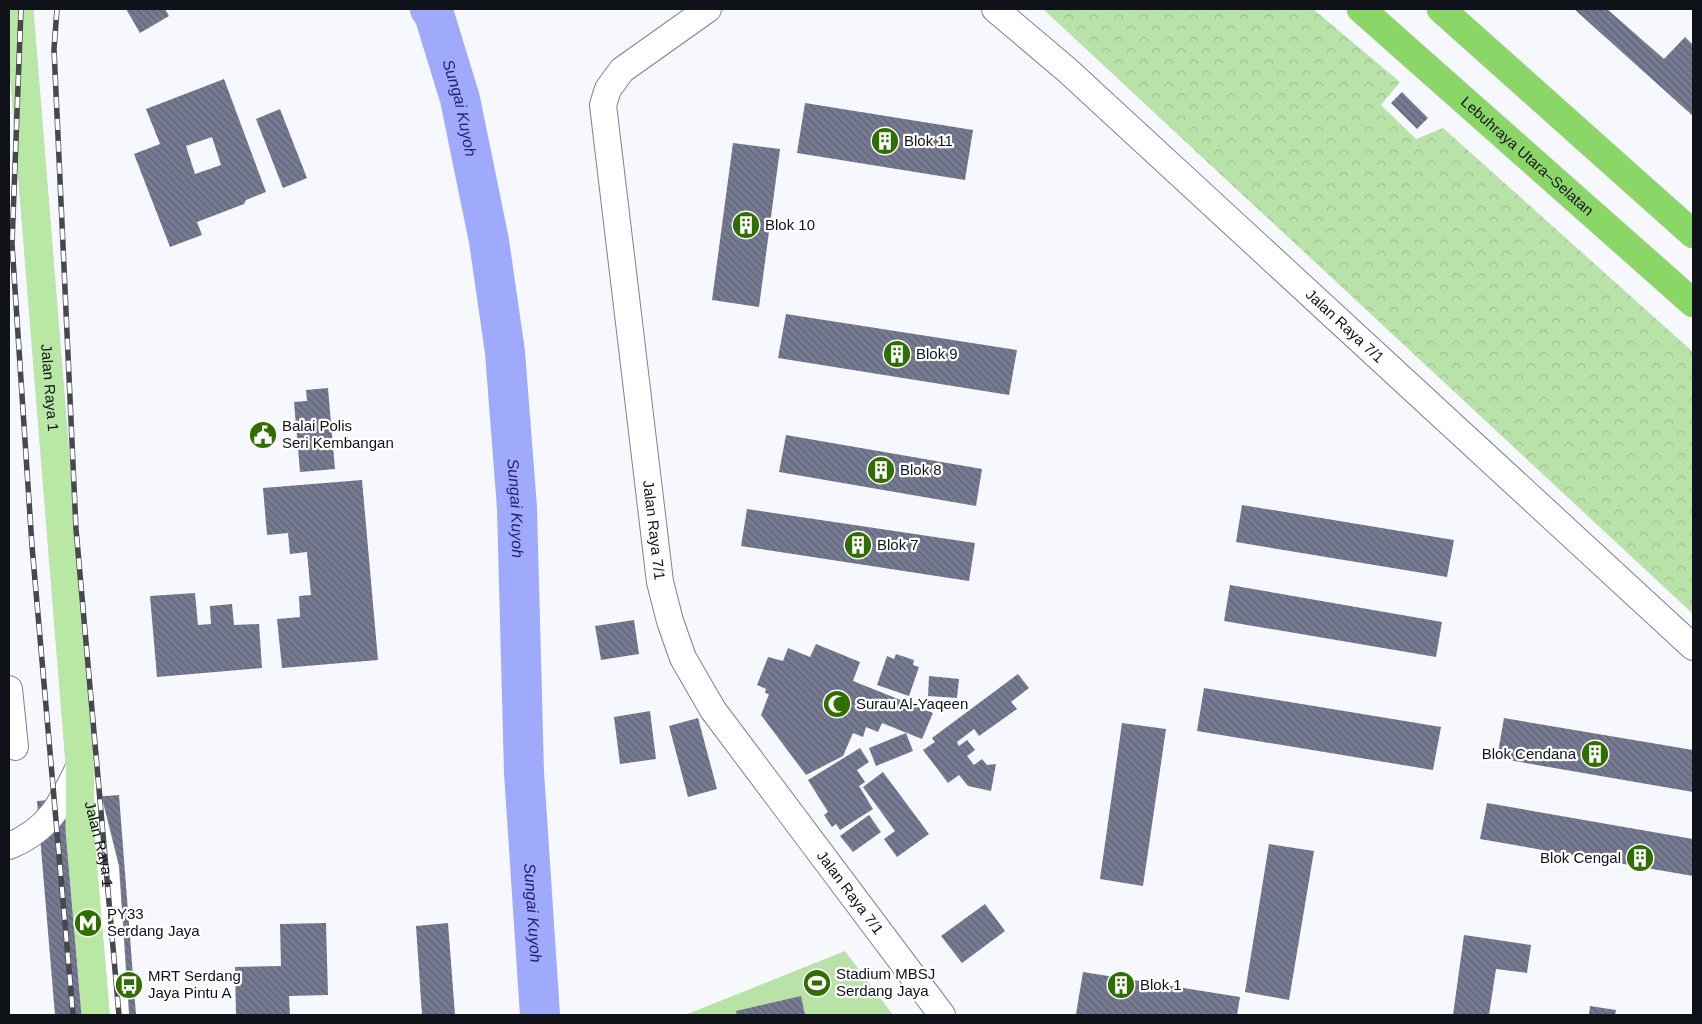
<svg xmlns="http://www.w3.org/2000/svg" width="1702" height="1024" font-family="Arial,sans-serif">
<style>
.forest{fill:url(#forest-crowns)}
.garden{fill:#b9e2a8}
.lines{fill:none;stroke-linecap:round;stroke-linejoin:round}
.stream{stroke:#9faafc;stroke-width:7}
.river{stroke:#9faafc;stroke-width:40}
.building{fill:url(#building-back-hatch);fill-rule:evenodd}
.minor-casing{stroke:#7d8198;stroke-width:28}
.major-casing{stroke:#d4d4d6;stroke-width:29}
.highway-casing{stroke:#d4d4d6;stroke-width:29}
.minor{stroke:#fff;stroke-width:26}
.major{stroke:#b9e7a4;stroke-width:28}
.highway{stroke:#8ad768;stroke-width:28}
.rail-casing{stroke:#46474f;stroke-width:5.5}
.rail{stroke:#fff;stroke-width:4;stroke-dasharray:11;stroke-linecap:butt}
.labels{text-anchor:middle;stroke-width:4.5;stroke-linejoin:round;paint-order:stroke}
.poi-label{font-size:15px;fill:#10121a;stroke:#fff;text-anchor:start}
.street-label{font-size:15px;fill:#10121a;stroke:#fff}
.water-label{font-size:16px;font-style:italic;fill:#251c78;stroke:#fff}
</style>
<defs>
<pattern id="forest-crowns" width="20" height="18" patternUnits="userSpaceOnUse" patternTransform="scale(1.25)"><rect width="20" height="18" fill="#b9e2a8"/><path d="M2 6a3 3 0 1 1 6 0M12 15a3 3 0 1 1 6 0" fill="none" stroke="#9ec190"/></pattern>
<pattern id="building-back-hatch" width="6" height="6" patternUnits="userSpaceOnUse" patternTransform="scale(1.25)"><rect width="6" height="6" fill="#777b92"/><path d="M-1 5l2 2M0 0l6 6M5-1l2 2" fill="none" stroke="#606376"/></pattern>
</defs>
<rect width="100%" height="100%" fill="#f7f8fd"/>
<path class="forest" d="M1043,9H1313L1400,82L1381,105L1416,139L1443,128L1693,352V614Z"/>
<path class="garden" d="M845,951L893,1015H685Z"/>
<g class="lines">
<path class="stream" d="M434,14L443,9"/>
<path class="river" id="s1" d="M430,9L434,14L460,99L489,241L505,352L517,508L524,772L540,1015"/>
</g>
<g class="building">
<path d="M126,9H165L169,16L140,33Z"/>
<path d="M1574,9H1607L1664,59L1685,37L1693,45V116Z"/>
<path d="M224,79L266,192L246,200L244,204L197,222L202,235L170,247L134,154L160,144L146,109ZM212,137L221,165L195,174L186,146Z"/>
<path d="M1402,92L1428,118L1417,129L1391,103Z"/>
<path d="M805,103L973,130L965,180L797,153Z"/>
<path d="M280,109L307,178L283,188L256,119Z"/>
<path d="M733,143L780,149L759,307L712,300Z"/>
<path d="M786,314L1017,350L1009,395L778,358Z"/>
<path d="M328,388L335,469L300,472L294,402L307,401L306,390Z"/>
<path d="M786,435L982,469L976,506L779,472Z"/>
<path d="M362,480L378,660L282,668L277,619L300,617L299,596L311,595L307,552L290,554L288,533L267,535L263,488Z"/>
<path d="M1242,505L1454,540L1447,577L1236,542Z"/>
<path d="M747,509L975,543L969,581L741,546Z"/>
<path d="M1230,585L1442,622L1436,657L1224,621Z"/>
<path d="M195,593L198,625L211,624L210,606L232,604L234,625L259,624L262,668L157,677L150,596Z"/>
<path d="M634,620L639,654L601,660L595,626Z"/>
<path d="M816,644L860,662L853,681L933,713L922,739L882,723L878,732L866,727L863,737L853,733L843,756L806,775L761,715L769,694L765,693L766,689L757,685L768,657L783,661L788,648L810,657Z"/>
<path d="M896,654L914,660L913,665L919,667L909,696L877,685L887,656L894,659Z"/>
<path d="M1018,674L1029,688L1011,702L1017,709L979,736L974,729L957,742L959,746L967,740L975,750L967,756L974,765L982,759L987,765L996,764L991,791L968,786L959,775L948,783L923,750L935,742L932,738Z"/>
<path d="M929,676L959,679L957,698L928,696Z"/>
<path d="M1204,688L1441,727L1433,770L1197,731Z"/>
<path d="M650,711L656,759L620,764L614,717Z"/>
<path d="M698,718L717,789L688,797L669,726Z"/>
<path d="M1504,718L1693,750V792L1497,758Z"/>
<path d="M1122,723L1166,729L1143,886L1100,879Z"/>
<path d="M906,733L913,751L876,766L869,748Z"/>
<path d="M860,748L869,762L857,770L865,782L859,786L873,809L840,830L836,824L832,827L824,815L828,812L808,780Z"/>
<path d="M883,772L929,834L897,857L884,839L895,831L863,787Z"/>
<path d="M119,795L136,1015H55L37,801Z"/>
<path d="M1487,803L1693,839V876L1480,839Z"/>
<path d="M869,815L881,832L853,852L840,836Z"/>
<path d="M1269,844L1314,851L1289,1000L1245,992Z"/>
<path d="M985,904L1005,931L962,963L941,936Z"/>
<path d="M326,923L328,995L289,996L290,1015H236L235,967L281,966L280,924Z"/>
<path d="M448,923L455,1015H422L416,926Z"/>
<path d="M1464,935L1531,945L1527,973L1496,969L1489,1015H1453Z"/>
<path d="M1083,972L1240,997L1237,1015L1076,1014Z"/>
<path d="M801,996L805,1015H737L736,1011Z"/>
<path d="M1590,1006L1616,1010L1615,1015H1589Z"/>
</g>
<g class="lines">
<defs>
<g id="minor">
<path id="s2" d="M708,9L622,70L608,89L603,105L660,582L670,621L683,658L713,710L942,1015"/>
<path id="s3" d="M995,9L1067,70L1693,647"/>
<path d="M9,689L15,747"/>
<path id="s4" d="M85,784L106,868L116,1015"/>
<path d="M9,846C49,830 62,803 80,765"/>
</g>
<g id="major">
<path id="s5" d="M19,9L80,765V830L96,1015"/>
</g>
<g id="highway">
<path id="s6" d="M1361,9L1693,303"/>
<path d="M1441,9L1693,234"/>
</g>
</defs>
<use href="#minor" class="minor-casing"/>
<use href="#major" class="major-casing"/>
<use href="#highway" class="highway-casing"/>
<use href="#minor" class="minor"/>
<use href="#major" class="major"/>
<use href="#highway" class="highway"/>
<defs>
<g id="rail">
<path d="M21,9L12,244L32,546L73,1015"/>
<path d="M57,9L54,49L76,529L119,1015"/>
</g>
</defs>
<use href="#rail" class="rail-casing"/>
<use href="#rail" class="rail"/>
</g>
<defs>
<symbol id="building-disc" viewBox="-11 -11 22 22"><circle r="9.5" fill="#306e00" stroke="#fff"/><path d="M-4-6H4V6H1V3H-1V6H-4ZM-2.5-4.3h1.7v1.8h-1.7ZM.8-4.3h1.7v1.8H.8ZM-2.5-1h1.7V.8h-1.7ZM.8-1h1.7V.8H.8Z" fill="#fff"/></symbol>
<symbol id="civic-disc" viewBox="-11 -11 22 22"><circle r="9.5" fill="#306e00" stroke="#fff"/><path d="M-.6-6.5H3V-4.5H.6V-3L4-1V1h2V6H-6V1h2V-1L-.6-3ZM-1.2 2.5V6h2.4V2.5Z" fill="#fff"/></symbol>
<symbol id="mosque-disc" viewBox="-11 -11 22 22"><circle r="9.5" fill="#306e00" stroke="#fff"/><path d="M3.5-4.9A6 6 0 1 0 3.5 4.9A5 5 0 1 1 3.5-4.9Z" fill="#fff"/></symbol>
<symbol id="metro-disc" viewBox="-11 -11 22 22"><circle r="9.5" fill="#306e00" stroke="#fff"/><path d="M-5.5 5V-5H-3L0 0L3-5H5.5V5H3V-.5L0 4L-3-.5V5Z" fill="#fff"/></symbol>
<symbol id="stadium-disc" viewBox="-11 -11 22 22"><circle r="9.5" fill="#306e00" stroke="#fff"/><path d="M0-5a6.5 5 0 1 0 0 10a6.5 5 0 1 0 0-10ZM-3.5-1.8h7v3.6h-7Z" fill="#fff"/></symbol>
<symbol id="bus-disc" viewBox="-11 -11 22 22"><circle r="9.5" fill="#306e00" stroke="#fff"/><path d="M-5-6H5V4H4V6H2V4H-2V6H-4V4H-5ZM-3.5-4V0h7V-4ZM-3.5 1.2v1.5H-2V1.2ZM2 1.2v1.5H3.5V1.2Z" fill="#fff"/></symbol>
</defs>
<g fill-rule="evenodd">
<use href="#building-disc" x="869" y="125" width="32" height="32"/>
<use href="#building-disc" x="730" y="209" width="32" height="32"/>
<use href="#building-disc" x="881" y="338" width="32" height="32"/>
<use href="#civic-disc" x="247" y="419" width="32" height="32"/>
<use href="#building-disc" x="865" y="454" width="32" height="32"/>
<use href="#building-disc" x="842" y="529" width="32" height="32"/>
<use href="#mosque-disc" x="821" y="688" width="32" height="32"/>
<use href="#building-disc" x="1579" y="738" width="32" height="32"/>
<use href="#building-disc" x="1624" y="842" width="32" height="32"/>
<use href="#metro-disc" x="72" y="907" width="32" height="32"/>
<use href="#stadium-disc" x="801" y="967" width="32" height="32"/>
<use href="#bus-disc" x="113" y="969" width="32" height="32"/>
<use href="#building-disc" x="1105" y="969" width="32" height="32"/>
</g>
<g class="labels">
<g class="poi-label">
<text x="904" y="146">Blok 11</text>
<text x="765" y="230">Blok 10</text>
<text x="916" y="359">Blok 9</text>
<text x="282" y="431">Balai Polis<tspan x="282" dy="17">Seri Kembangan</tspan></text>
<text x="900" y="475">Blok 8</text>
<text x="877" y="550">Blok 7</text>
<text x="856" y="709">Surau Al-Yaqeen</text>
<text x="1576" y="759" text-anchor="end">Blok Cendana</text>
<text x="1621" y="863" text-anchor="end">Blok Cengal</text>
<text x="107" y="919">PY33<tspan x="107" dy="17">Serdang Jaya</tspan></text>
<text x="836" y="979">Stadium MBSJ<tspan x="836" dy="17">Serdang Jaya</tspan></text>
<text x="148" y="981">MRT Serdang<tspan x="148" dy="17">Jaya Pintu A</tspan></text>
<text x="1140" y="990">Blok 1</text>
</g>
<g class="street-label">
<text dy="5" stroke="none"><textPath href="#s6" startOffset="222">Lebuhraya Utara–Selatan</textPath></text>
<text dy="5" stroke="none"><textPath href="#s3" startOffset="472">Jalan Raya 7/1</textPath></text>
<text dy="5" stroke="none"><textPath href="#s5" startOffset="380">Jalan Raya 1</textPath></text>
<text dy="5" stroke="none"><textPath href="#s2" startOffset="574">Jalan Raya 7/1</textPath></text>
<text dy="5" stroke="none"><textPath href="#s4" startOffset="62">Jalan Raya 1</textPath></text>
<text dy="5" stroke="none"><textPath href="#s2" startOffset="994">Jalan Raya 7/1</textPath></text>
</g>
<g class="water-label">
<text dy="6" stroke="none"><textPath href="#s1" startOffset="104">Sungai Kuyoh</textPath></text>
<text dy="6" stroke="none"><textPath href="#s1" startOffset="509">Sungai Kuyoh</textPath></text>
<text dy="6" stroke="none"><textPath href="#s1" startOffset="914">Sungai Kuyoh</textPath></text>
</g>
</g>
<rect width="1702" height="1024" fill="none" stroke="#10121a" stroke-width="20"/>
</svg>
